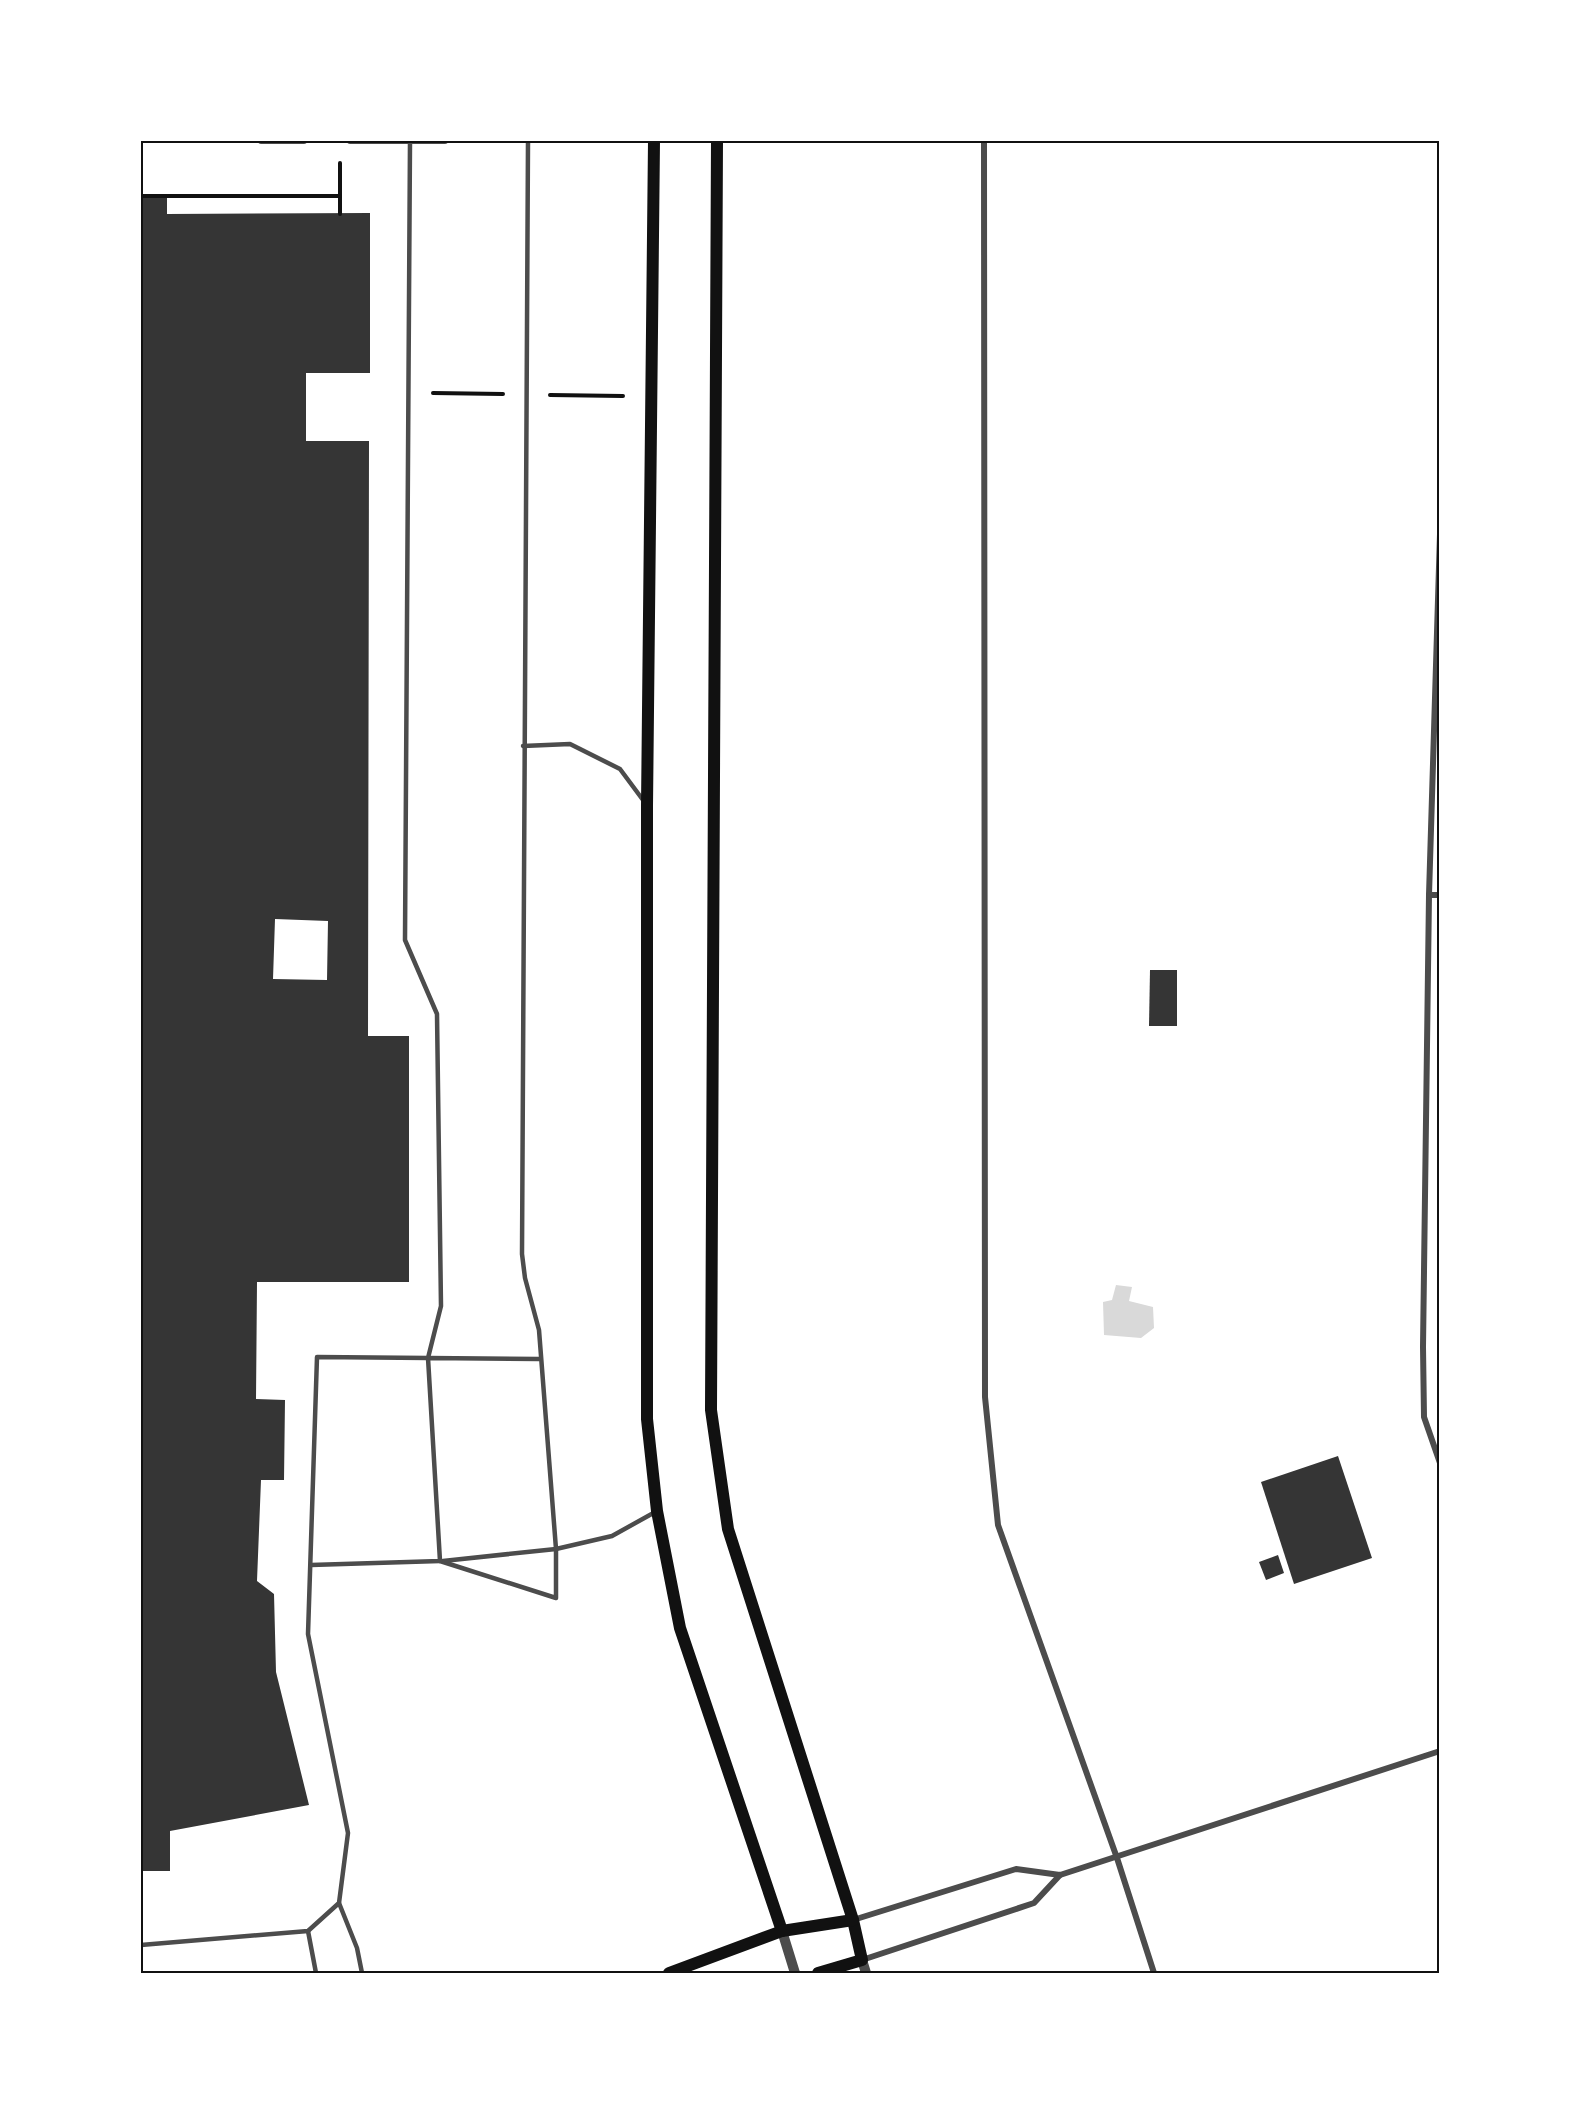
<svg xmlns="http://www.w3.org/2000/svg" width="1581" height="2114" font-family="'Titillium Web',sans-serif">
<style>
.water{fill:#d9d9d9}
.building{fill:#353535;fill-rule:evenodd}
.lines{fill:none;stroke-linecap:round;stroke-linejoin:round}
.path{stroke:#111;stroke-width:4}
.service{stroke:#4c4c4c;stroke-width:4.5}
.minor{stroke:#4c4c4c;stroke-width:6}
.tertiary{stroke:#4c4c4c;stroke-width:10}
.secondary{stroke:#111;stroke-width:12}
.neatline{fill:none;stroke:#111;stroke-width:2}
</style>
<rect width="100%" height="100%" fill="#fff"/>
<path class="water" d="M1116,1285L1132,1287L1129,1301L1153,1307L1154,1328L1141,1338L1104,1335L1103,1302L1112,1300Z"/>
<g class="building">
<path d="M141,196H167V214L370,213V373H306V441H369L368,1036H409V1282H257L256,1399L285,1400L284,1480H261L257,1581L274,1594L276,1672L309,1805L170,1831V1871H141ZM275,919L328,921L327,980L273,979Z"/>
<path d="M1150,970H1177V1026H1149Z"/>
<path d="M1338,1456L1372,1558L1294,1584L1261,1482Z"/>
<path d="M1278,1555L1284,1573L1266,1580L1259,1562Z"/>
</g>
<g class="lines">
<g class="path">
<path d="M340,163V214"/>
<path d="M141,196H340"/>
<path d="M433,393L503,394"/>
<path d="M550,395L623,396"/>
</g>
<g class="service">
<path d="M523,746L570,744L620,769L643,800"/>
<path d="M440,1561L556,1598V1549L539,1330L525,1278L522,1254L528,141"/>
<path d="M443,1561L556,1549L612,1536L657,1511"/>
<path d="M311,1565L440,1561L428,1358L539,1359"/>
<path d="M339,1903L357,1948L362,1973"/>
<path d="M308,1931L316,1973"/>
<path d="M141,1945L308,1931L339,1903L348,1833L308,1634L317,1357L428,1358L441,1306L437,1014L405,940L410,141"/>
</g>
<g class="minor">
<path d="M261,141H304"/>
<path d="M350,141H445"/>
<path d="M984,141L985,1397L998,1525L1117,1858L1154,1973"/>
<path d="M1440,534L1429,895L1423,1347L1424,1417L1440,1463"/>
<path d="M1429,895H1440"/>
<path d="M853,1920L1016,1869L1060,1875L1440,1751"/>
<path d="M862,1960L1034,1903L1060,1875"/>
</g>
<g class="tertiary">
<path d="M782,1931L795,1973"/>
<path d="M862,1960L866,1973"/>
</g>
<g class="secondary">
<path d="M654,141L647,806V1419L657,1511L680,1628L782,1931"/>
<path d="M717,141L711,1410L728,1529L853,1920L862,1960L818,1973"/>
<path d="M669,1973L782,1931L853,1920"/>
</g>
</g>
<rect width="1581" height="2114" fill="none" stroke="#ffffff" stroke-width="285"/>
<rect x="142" y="142" width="1296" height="1830" class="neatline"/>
</svg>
